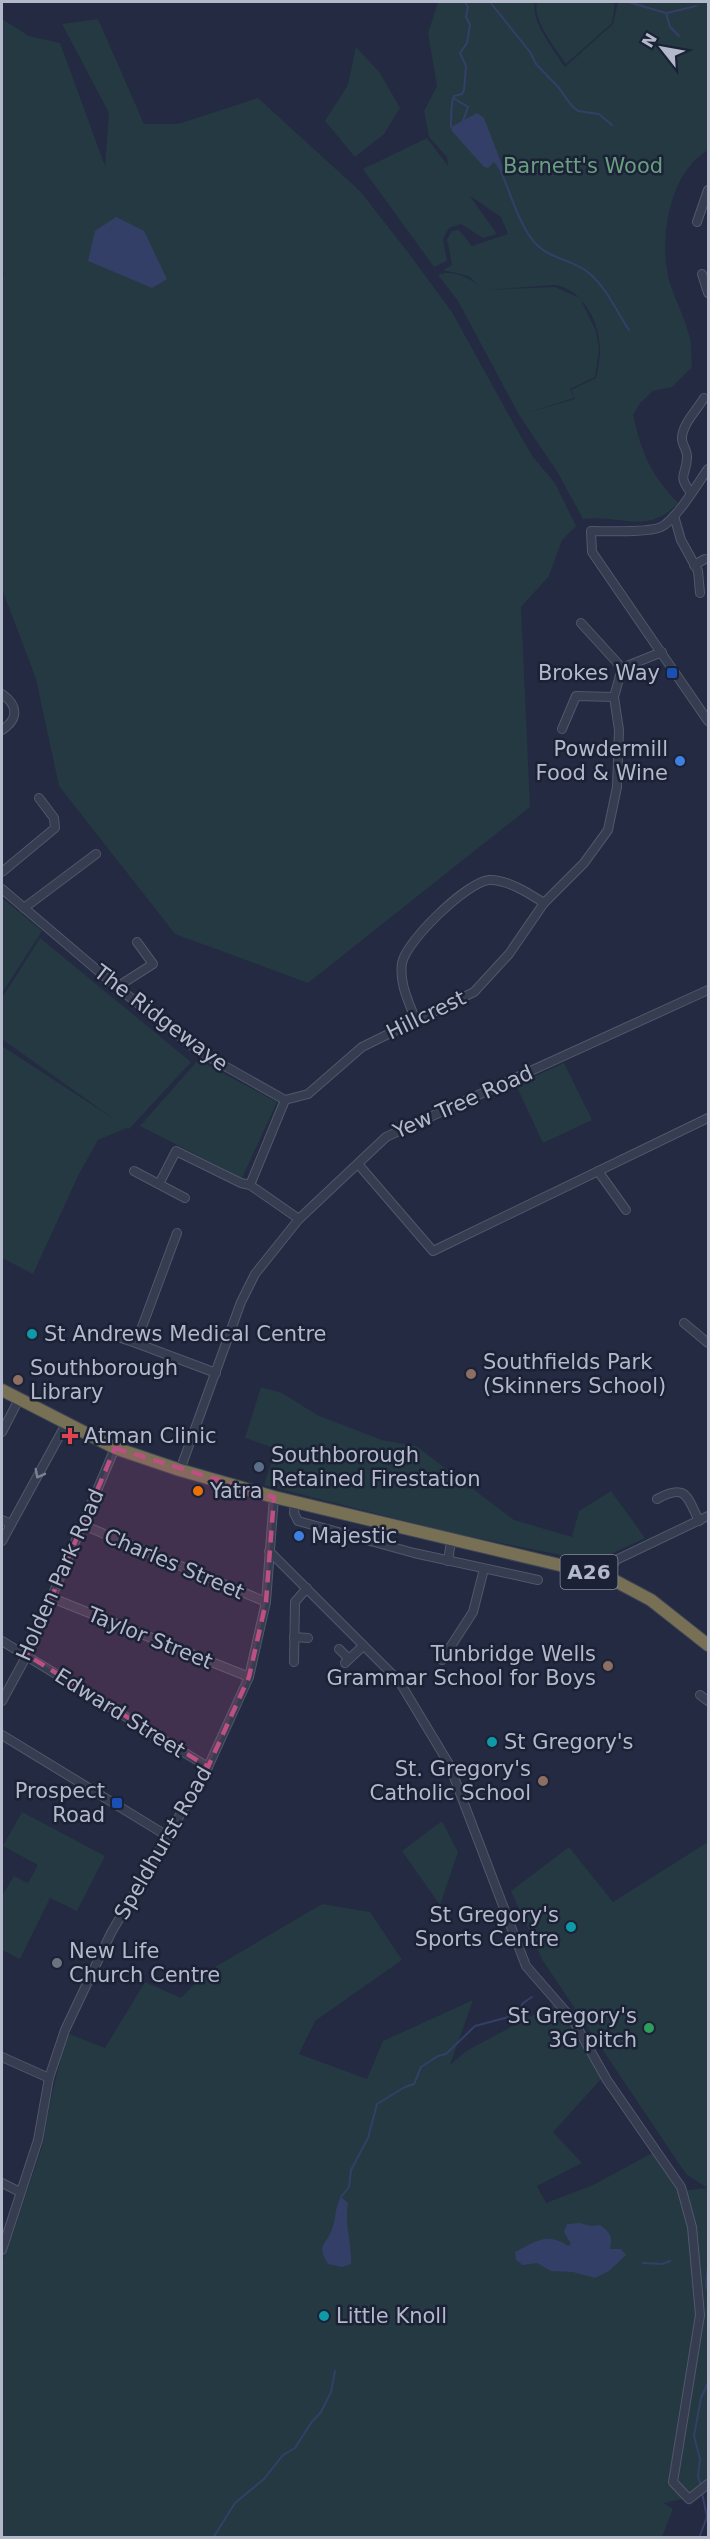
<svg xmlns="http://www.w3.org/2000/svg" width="710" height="2539" font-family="'DejaVu Sans',sans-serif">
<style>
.green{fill:#253942;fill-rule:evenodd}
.water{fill:#343f67}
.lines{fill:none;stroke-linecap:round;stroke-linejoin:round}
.stream{stroke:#343f67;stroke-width:2}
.minor-casing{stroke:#52586b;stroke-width:10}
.highway-casing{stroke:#3f4558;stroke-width:14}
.minor{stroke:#373d51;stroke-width:8}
.highway{stroke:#777054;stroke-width:12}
.oneway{stroke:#7c8194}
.marked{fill:#bd5082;fill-opacity:0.2;stroke:#bd5082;stroke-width:4.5;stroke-dasharray:12 8;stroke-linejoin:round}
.transit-dot{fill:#1a4fb4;stroke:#1c2236;stroke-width:2}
.shop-dot{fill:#3f7fe0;stroke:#1c2236;stroke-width:2}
.culture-dot{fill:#0f9aa8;stroke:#1c2236;stroke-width:2}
.education-dot{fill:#8d6e63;stroke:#1c2236;stroke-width:2}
.health-dot{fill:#e0444e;stroke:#1c2236;stroke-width:2}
.service-dot{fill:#5c6f8a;stroke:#1c2236;stroke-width:2}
.food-dot{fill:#e8710a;stroke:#1c2236;stroke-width:2}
.worship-dot{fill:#6b7280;stroke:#1c2236;stroke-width:2}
.leisure-dot{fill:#2e9e5b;stroke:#1c2236;stroke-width:2}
.labels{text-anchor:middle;stroke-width:5;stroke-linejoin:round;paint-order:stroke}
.shield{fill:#1c2236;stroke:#868b9e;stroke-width:1.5}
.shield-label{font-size:20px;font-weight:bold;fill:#b4b8cb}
.park-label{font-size:21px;fill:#699e80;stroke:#1c2236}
.poi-label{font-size:21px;fill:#b4b8cb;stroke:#1c2236;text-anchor:start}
.street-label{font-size:21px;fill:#b4b8cb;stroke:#1c2236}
</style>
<rect width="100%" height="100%" fill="#232a41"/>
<g class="green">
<path d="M438,2H535C530,20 555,52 565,67L613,24L618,2H708V150C671,172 661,230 667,270C670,292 684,313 689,335C692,345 691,357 692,367L672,387L653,391L640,403L633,415C642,453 650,474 678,503C648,536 620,514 583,519L558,473L519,415L458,301L438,275C451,269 468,277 478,285L469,276L443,270L452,265L447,239L452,231L459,230L472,246L508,234L501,217L470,196L497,234L483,238L461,224L449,228L443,239L447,261L434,267L363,169L427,138L448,166L447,157L429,137L424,111L437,86L428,33ZM555,285C583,289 600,323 600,350C600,359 598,369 596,378L571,390L575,399L526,413L574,398L570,389L595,377L599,349L596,331L580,298L555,287L485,290Z"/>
<path d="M537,2H608L615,4L612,23L566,64C556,49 532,20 537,2Z"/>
<path d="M2,19L29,36L60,43L105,166L109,113L62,24L98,19L144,124H178L258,98L360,191L407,251L452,312L516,428L533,457L555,483L576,526L562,540L549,576L521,607L530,807L308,983L175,934L59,786L36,679L2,589V277L4,273L2,271Z"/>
<path d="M356,47L380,73L400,108L384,134L355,157L325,121L348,85Z"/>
<path d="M2,898L42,931L2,993Z"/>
<path d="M40,938L191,1062L129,1129L127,1128L98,1140L79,1174L33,1274L2,1258V1046L114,1119L2,1039V998Z"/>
<path d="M198,1060L277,1102L242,1178L140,1126Z"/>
<path d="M564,1063L592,1120L543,1143L516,1085Z"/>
<path d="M261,1387L282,1393L319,1416L382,1440L416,1446L514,1520L572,1537L579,1511L611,1491L645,1538L594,1562L453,1533L264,1485L274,1454L271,1447L245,1438Z"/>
<path d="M22,1812L105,1856L77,1911L50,1898L20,1959L2,1950V1896L14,1876L28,1883L38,1865L3,1846Z"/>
<path d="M442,1821L458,1852L440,1905L402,1851Z"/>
<path d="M708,1842V2484L692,2497L664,2503L673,2509L662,2537H2V2260L7,2250L42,2147L51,2098L67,2033L105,2048L145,1982L181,1998L205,1973L322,1904L370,1912L402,1960L315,2021L299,2054L367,2079L383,2041L473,2000L450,2065L466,2051L556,2003L571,2021L603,2077L553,2132L582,2163L537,2186L546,2203L593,2185L654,2152L680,2191L707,2188L686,2174L543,1961L511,1891L569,1847L613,1902Z"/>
</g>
<g class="water">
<path d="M477,113L484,118L504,170L501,172L494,162L488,168L484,167L451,130L453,126Z"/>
<path d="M116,217L144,231L167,279L152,288L88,261L95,231Z"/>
<path d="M341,2197L348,2203C344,2224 352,2243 351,2264L342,2267L328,2264C316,2243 326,2246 332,2229C337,2217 334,2208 341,2197Z"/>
<path d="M580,2223L591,2226L600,2225C610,2232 613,2237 610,2249H621L626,2255L609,2271L595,2278L573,2272L551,2271L537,2263L523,2265L516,2260L515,2252C535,2242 547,2231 568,2246L571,2244L564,2232L567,2224Z"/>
</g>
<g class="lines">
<g class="stream">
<path d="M490,2L530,52L536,64L559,88L571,105L578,111L599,114L612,125"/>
<path d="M617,2H628L666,13L670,27L679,36"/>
<path d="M667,13L696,6"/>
<path d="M453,98L468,107L463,121"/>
<path d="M451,127C451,121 451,101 454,96L462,94L464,90L466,66L460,53L467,43L470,25L466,17L468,7L465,2"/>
<path d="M501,172C511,194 521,230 537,245C551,259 574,260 589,273C606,287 617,312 629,330"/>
<path d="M341,2197L349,2187L351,2170L368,2138L377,2104L405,2087L414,2084L421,2067L438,2056L446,2054L475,2026L516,2015L523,2003L532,1997"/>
<path d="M643,2263L662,2264L670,2261"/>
<path d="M708,2266L706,2286L708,2291"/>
<path d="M701,2487L698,2476L700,2459L694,2436L701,2398L708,2383"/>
<path d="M213,2538L235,2503L264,2479L283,2455L295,2448L311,2423L321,2412L331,2392L335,2371"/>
<path d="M699,2538L707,2517L702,2493"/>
</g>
<defs>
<g id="minor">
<path d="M697,222L708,190"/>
<path d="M702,274L708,293"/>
<path d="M708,469C698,483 676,520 661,527C647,533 608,531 591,531L592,552L708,721"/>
<path d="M691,493C677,474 686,477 687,458C688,452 683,446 682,440C681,425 697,410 704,398"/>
<path d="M674,516L681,540L698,571L700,593"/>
<path d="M694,565L705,559"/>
<path d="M581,623L622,668"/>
<path d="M2,694C18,705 19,719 2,730"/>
<path d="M562,729L576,696L614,697"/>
<path d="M2,872L55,828L54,818L39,798"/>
<path d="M2,889L117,987L200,1052L285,1100L250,1185L299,1219"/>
<path d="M24,908L96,854"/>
<path d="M117,987L153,964L137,942"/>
<path d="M416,1021C409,1002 399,984 402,963C406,941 467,882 489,880C507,879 530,894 544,903"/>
<path d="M285,1100L308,1094L362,1047L474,992L509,954L544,903L584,863L608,830L617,787L619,730L614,697L622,668L662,652"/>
<path d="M358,1164L433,1251L708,1118"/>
<path d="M134,1171L185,1198"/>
<path d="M598,1171L626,1210"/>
<path d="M159,1184L176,1151L241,1183L250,1185"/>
<path d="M177,1233L136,1343L216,1373"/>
<path d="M684,1323L708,1343"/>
<path d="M112,1335L136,1343"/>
<path d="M2,1432L19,1399"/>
<path d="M180,1470L241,1302L255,1274L299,1219L386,1137L708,990"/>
<path d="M657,1499C686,1483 687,1496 699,1521"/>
<path d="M295,1502L294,1513L298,1521L414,1553L538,1580"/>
<path d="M2,1520L11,1524"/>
<path d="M83,1525L266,1602"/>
<path d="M2,1541L66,1424"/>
<path d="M269,1551L399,1681L449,1764L526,1966L573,2020L607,2080L681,2187L692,2227L700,2315L673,2482L689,2499L708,2484"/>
<path d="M448,1561L451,1541"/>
<path d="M606,1576L616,1560L708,1516"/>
<path d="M52,1598L249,1677"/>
<path d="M294,1637L308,1638"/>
<path d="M2,1641L208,1767"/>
<path d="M339,1649L349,1659"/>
<path d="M442,1660L473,1612L484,1569"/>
<path d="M294,1662L295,1602L307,1588"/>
<path d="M345,1663L363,1646"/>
<path d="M700,1695L708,1701"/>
<path d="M2,1701L27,1655L115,1448"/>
<path d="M2,1735L169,1837"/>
<path d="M2,2057L49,2078"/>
<path d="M2,2183L20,2192"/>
<path d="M2,2250L38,2140L49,2078L65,2030L111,1933L208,1767L249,1677L266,1602L274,1497"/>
</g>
<path id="highway" d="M2,1390L115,1448L180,1470L274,1497L606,1576L651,1600L708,1645"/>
</defs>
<use href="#minor" class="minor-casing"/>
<use href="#highway" class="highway-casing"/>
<use href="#minor" class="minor"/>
<use href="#highway" class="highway"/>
</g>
<defs><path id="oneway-chevron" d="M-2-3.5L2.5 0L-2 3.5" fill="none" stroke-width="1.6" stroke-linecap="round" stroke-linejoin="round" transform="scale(1.5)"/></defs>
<use class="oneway" href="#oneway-chevron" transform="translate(39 1474) rotate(118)"/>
<path class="marked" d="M115,1448L274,1497L266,1602L249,1677L208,1767L27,1655Z"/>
<g class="transit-dot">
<rect x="666" y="667" width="12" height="12" rx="3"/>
<rect x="111" y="1797" width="12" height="12" rx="3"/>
</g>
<g class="shop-dot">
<circle cx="680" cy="761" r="6"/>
<circle cx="299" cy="1536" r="6"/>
</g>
<g class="culture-dot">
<circle cx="32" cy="1334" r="6"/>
<circle cx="492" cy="1742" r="6"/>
<circle cx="571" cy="1927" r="6"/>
<circle cx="324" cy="2316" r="6"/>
</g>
<g class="education-dot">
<circle cx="471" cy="1374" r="6"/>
<circle cx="18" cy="1380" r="6"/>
<circle cx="608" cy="1666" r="6"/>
<circle cx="543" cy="1781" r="6"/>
</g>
<path class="health-dot" d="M67 1427h6v6h6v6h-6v6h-6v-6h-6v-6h6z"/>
<circle class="service-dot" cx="259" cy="1467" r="6"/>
<circle class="food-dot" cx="198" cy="1491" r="6"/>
<circle class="worship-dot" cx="57" cy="1963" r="6"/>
<circle class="leisure-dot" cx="649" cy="2028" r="6"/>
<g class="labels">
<rect class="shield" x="560.5" y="1555" width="57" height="34" rx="4.5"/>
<g class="shield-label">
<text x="589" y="1579">A26</text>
</g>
<g class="park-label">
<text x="583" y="173">Barnett's Wood</text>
</g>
<g class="poi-label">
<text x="660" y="680" text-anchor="end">Brokes Way</text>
<text x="668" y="756" text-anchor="end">Powdermill<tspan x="668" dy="24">Food &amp; Wine</tspan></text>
<text x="44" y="1341">St Andrews Medical Centre</text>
<text x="483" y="1369">Southfields Park<tspan x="483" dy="24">(Skinners School)</tspan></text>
<text x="30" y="1375">Southborough<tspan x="30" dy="24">Library</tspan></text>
<text x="84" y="1443">Atman Clinic</text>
<text x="271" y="1462">Southborough<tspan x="271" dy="24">Retained Firestation</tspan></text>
<text x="210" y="1498">Yatra</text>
<text x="311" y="1543">Majestic</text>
<text x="596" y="1661" text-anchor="end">Tunbridge Wells<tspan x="596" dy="24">Grammar School for Boys</tspan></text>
<text x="504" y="1749">St Gregory's</text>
<text x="531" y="1776" text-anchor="end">St. Gregory's<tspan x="531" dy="24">Catholic School</tspan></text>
<text x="105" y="1798" text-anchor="end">Prospect<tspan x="105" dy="24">Road</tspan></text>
<text x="559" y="1922" text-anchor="end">St Gregory's<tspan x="559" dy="24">Sports Centre</tspan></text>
<text x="69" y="1958">New Life<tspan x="69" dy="24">Church Centre</tspan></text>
<text x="637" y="2023" text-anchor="end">St Gregory's<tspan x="637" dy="24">3G pitch</tspan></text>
<text x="336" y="2323">Little Knoll</text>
</g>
<g class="street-label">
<text transform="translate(426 1015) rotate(-26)" y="7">Hillcrest</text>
<text transform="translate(161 1018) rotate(37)" y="7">The Ridgewaye</text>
<text transform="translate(463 1102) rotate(-24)" y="7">Yew Tree Road</text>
<text transform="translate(174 1564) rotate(23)" y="7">Charles Street</text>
<text transform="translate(60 1575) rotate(-66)" y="7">Holden Park Road</text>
<text transform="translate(150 1638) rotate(22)" y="7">Taylor Street</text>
<text transform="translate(120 1713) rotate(32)" y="7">Edward Street</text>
<text transform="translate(163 1843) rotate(-60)" y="7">Speldhurst Road</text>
</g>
</g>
<rect width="710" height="2539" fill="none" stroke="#b4b8cb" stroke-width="6"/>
<g transform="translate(662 48) rotate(301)" stroke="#1c2236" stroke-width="4.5" paint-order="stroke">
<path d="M0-4.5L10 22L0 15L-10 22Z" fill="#b4b8cb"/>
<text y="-9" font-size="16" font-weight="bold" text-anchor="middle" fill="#b4b8cb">N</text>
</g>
</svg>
